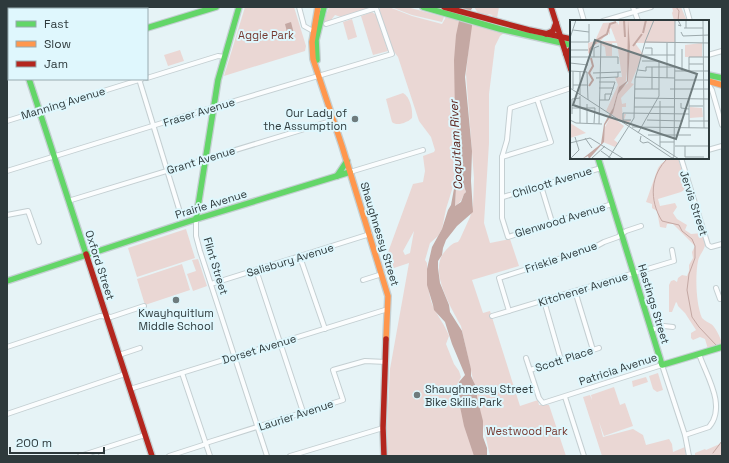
<svg xmlns="http://www.w3.org/2000/svg" width="729" height="463" font-family="'Space Grotesk',sans-serif">
<style>
.green{fill:#ead7d4;fill-rule:evenodd}
.water{fill:#c4a8a3;fill-rule:evenodd}
.lines{fill:none;stroke-linecap:round;stroke-linejoin:round}
.stream{stroke:#c4a8a3;stroke-width:1}
.street-casing{stroke:#c4cfd2;stroke-width:6}
.fast-casing{stroke:#c4cfd2;stroke-width:8}
.slow-casing{stroke:#c4cfd2;stroke-width:8}
.jam-casing{stroke:#c4cfd2;stroke-width:8}
.street{stroke:#fbfdfe;stroke-width:4}
.fast{stroke:#63d668;stroke-width:5.5}
.slow{stroke:#ff974d;stroke-width:5.5}
.jam{stroke:#b3261e;stroke-width:5.5}
.poi-dot{fill:#6e7b7d;stroke:#dff7fd;stroke-width:1.5}
.labels{text-anchor:middle;stroke-width:4;stroke-linejoin:round;paint-order:stroke}
.park-label{font-size:11px;fill:#763930;stroke:#dff7fd}
.street-label{font-size:11px;fill:#2e3a3c;stroke:#dff7fd}
.poi-label{font-size:11px;fill:#2e3a3c;stroke:#dff7fd;text-anchor:end}
.water-label{font-size:12px;font-style:italic;fill:#5a2019;stroke:#dff7fd}
.inset-river{fill:none;stroke:#c4a8a3;stroke-width:2}
.inset-road{fill:none;stroke:#9ca9ac;stroke-width:1}
.view{fill:#6e7b7d;fill-opacity:0.15;stroke:#6e7b7d;stroke-width:2}
.inset-edge{fill:none;stroke:#2e3a3c;stroke-width:2}
</style>
<rect width="100%" height="100%" fill="#e6f3f6"/>
<g class="green">
<path d="M245,7H294L306,46L305,51L224,76Z"/>
<path d="M329,7H373L341,17L335,15L331,20L323,24Z"/>
<path d="M380,7H389L412,16L442,24L446,17L461,21L459,167L446,209L442,229L438,236L430,243L425,260L427,263C427,274 428,296 433,306C438,317 445,325 449,336L446,344L454,364L459,371L461,377L457,385L458,394L475,456H388L387,428L390,369L409,263L385,271L383,266L413,184L423,182L425,171L423,156L434,152L435,150L431,137L419,121L398,57L392,49L380,13ZM414,231L410,253L405,255L403,251Z"/>
<path d="M391,7H407L444,17L442,22L412,15Z"/>
<path d="M474,7H499L497,18L493,17L492,15L489,14L487,16L478,13Z"/>
<path d="M672,7H681L687,21H674L672,13L673,11Z"/>
<path d="M372,12L376,15L388,51L373,55L361,16Z"/>
<path d="M352,19L357,37L348,40L343,22Z"/>
<path d="M471,24L504,33L500,36L495,46L489,94V143L484,223L490,243L510,239L519,266L472,280L483,313L490,311L520,406L538,400L539,405H549L566,456H490L461,326C451,307 427,269 446,250C450,246 452,243 458,242L460,239L470,217L473,206L474,178L466,74Z"/>
<path d="M180,50L184,61L168,66L164,55Z"/>
<path d="M403,93C410,96 413,111 412,118C408,122 397,127 392,122L386,99Z"/>
<path d="M669,158H678L687,188L681,192L658,199L660,206L675,203L677,207L673,213L677,219L687,225L685,230L691,234C699,233 704,232 705,244C705,250 699,255 698,261C695,276 696,304 702,318C705,321 708,322 711,324C715,326 722,340 722,345L708,349L705,339L700,337L693,340L691,338V333L696,330L685,313L678,306L677,303L676,302L672,312H669V285L671,281L674,280L677,282L678,278L682,275L687,276L689,271V265L693,258L692,252L695,246L673,224H667L666,228L660,227L657,211L652,208V204L646,202L658,168L661,164Z"/>
<path d="M460,177H461L466,192C461,197 464,200 455,206L456,188Z"/>
<path d="M186,229L195,258L137,277L128,248Z"/>
<path d="M198,259L207,286L193,291L187,274L196,271L192,260Z"/>
<path d="M182,264L190,290L145,305L137,279Z"/>
<path d="M658,373L663,390L657,392L653,389L649,376Z"/>
<path d="M646,377L648,382L633,387L632,381Z"/>
<path d="M614,387L620,405L625,403L633,426L604,436L599,422L603,437L633,429L643,435L646,445L669,439L672,444L673,452L685,447L686,456H602L583,397L590,395L592,400L591,395Z"/>
<path d="M722,443V456H695V453L705,449L706,450Z"/>
</g>
<g class="water">
<path d="M462,7H473L471,10L472,26L465,77L472,151L471,181L473,212L457,226L446,240L443,248L442,255L438,261V268L440,283L449,305L450,312L462,331L471,369V376L477,389V397L483,421V437L487,448V456H474L464,426L457,392L459,382L465,375L452,344L445,322L434,310L433,305L427,285V269L432,247L442,229L448,210L451,205L456,178L463,169L455,114L454,60L456,35ZM460,177H461L466,192L464,194L461,202L455,206L456,188Z"/>
<path d="M291,22L294,34L288,36L285,24Z"/>
</g>
<g class="lines">
<g class="stream">
<path d="M676,7L679,11L678,21"/>
<path d="M668,158C650,175 649,200 662,221L679,225L682,231L692,239L695,246V258L689,274L687,290L692,317L699,327L716,345"/>
<path d="M713,453L722,441"/>
</g>
<defs>
<g id="street">
<path d="M114,7L115,9"/>
<path d="M299,7L304,26L313,31"/>
<path d="M580,7L584,21"/>
<path d="M633,7L638,21"/>
<path d="M686,7L690,21"/>
<path d="M48,9L55,7"/>
<path d="M603,21L651,7"/>
<path d="M708,55L722,51"/>
<path d="M147,78L218,56L225,57"/>
<path d="M139,79L179,209"/>
<path d="M708,84L712,90L722,125"/>
<path d="M571,88L510,108L507,140L502,157V218L508,237L612,204"/>
<path d="M7,121L142,79"/>
<path d="M708,150L722,146"/>
<path d="M502,157L551,142L537,99"/>
<path d="M681,158L708,245L711,247L722,244"/>
<path d="M7,171L191,114L392,54L376,8L326,24"/>
<path d="M350,172L423,150"/>
<path d="M541,186L552,222"/>
<path d="M503,197L601,168"/>
<path d="M68,201L334,120"/>
<path d="M7,215L28,211L39,242"/>
<path d="M196,219V236L200,251L267,456"/>
<path d="M300,257L325,329"/>
<path d="M256,270L303,412"/>
<path d="M363,280L382,274"/>
<path d="M211,284L370,234"/>
<path d="M716,288L720,299L722,298"/>
<path d="M575,291L593,350"/>
<path d="M544,301L561,360"/>
<path d="M509,311L499,278L593,248L604,242L618,237L626,231L641,226"/>
<path d="M492,316L674,261L672,250"/>
<path d="M651,330L664,326L673,327"/>
<path d="M7,347L100,316L111,317L144,306"/>
<path d="M119,355L140,348"/>
<path d="M526,358L539,398L543,403L662,365L685,435L689,456"/>
<path d="M530,370L599,348"/>
<path d="M182,373L210,456"/>
<path d="M130,389L388,309"/>
<path d="M565,397L584,456"/>
<path d="M7,414L125,374"/>
<path d="M685,435L709,427C727,406 706,375 699,354"/>
<path d="M100,450L102,456"/>
<path d="M80,456L145,435"/>
<path d="M169,456L203,445L209,442L343,400L333,370L365,361L386,362"/>
<path d="M290,456L383,428"/>
</g>
<g id="fast">
<path d="M423,7L500,29L571,45"/>
<path d="M7,13L9,19"/>
<path d="M147,28L216,7"/>
<path d="M317,60L316,40L324,7"/>
<path d="M708,75L722,78"/>
<path d="M29,79L86,254"/>
<path d="M598,158L662,365L722,347"/>
<path d="M337,176L347,161"/>
<path d="M196,219L218,80L239,7"/>
<path d="M7,281L190,221L350,172"/>
</g>
<g id="slow">
<path d="M318,7L312,42L313,59L342,146L388,296L386,339"/>
<path d="M7,72L9,71"/>
<path d="M708,81L722,85"/>
</g>
<g id="jam">
<path d="M444,7L529,30L571,39"/>
<path d="M551,7L571,70"/>
<path d="M546,34L553,31L556,23"/>
<path d="M566,54L571,49"/>
<path d="M86,254L152,456"/>
<path d="M384,456L383,428L386,339"/>
</g>
</defs>
<use href="#street" class="street-casing"/>
<use href="#fast" class="fast-casing"/>
<use href="#slow" class="slow-casing"/>
<use href="#jam" class="jam-casing"/>
<use href="#street" class="street"/>
<use href="#fast" class="fast"/>
<use href="#slow" class="slow"/>
<use href="#jam" class="jam"/>
</g>
<g class="poi-dot">
<circle cx="355" cy="119" r="4"/>
<circle cx="176" cy="300" r="4"/>
<circle cx="417" cy="395" r="4"/>
</g>
<g class="labels">
<g class="park-label">
<text x="266" y="39">Aggie Park</text>
<text x="527" y="435">Westwood Park</text>
</g>
<g class="street-label">
<text transform="translate(63 103) rotate(-17)" y="4">Manning Avenue</text>
<text transform="translate(199 112) rotate(-17)" y="4">Fraser Avenue</text>
<text transform="translate(201 160) rotate(-17)" y="4">Grant Avenue</text>
<text transform="translate(552 182) rotate(-17)" y="4">Chilcott Avenue</text>
<text transform="translate(694 203) rotate(72)" y="4">Jervis Street</text>
<text transform="translate(211 204) rotate(-17)" y="4">Prairie Avenue</text>
<text transform="translate(560 220) rotate(-17)" y="4">Glenwood Avenue</text>
<text transform="translate(380 234) rotate(73)" y="4">Shaughnessy Street</text>
<text transform="translate(561 257) rotate(-19)" y="4">Friskie Avenue</text>
<text transform="translate(290 260) rotate(-17)" y="4">Salisbury Avenue</text>
<text transform="translate(100 265) rotate(72)" y="4">Oxford Street</text>
<text transform="translate(216 266) rotate(73)" y="4">Flint Street</text>
<text transform="translate(583 289) rotate(-17)" y="4">Kitchener Avenue</text>
<text transform="translate(654 304) rotate(73)" y="4">Hastings Street</text>
<text transform="translate(259 349) rotate(-17)" y="4">Dorset Avenue</text>
<text transform="translate(564 359) rotate(-18)" y="4">Scott Place</text>
<text transform="translate(618 369) rotate(-18)" y="4">Patricia Avenue</text>
<text transform="translate(296 415) rotate(-18)" y="4">Laurier Avenue</text>
</g>
<g class="poi-label">
<text x="347" y="117">Our Lady of<tspan x="347" dy="13">the Assumption</tspan></text>
<text x="176" y="317" text-anchor="middle">Kwayhquitlum<tspan x="176" dy="13">Middle School</tspan></text>
<text x="425" y="393" text-anchor="start">Shaughnessy Street<tspan x="425" dy="13">Bike Skills Park</tspan></text>
</g>
<g class="water-label">
<text transform="translate(456 145) rotate(-93)" y="4">Coquitlam River</text>
</g>
</g>
<g transform="translate(570 20)">
<rect width="139" height="139" fill="#e6f3f6"/>
<path d="M49,0H105V23H65L73,34L61,63L64,64L51,78L52,84L56,83V87H52L53,100L54,94H56L54,100H61L57,105L42,95L49,70L58,63L60,22L56,61L49,68L41,94L36,91L48,65L45,57H52L47,23H42V36H36L35,27L30,24L33,21H46L41,8L38,10H40V15L38,12L29,23L23,25L20,30L21,36L18,33V23L25,21L33,3L47,2L49,5ZM132,23V37H115V25ZM120,87L132,88L133,97L120,98ZM41,96L54,106L44,120L48,123L45,127L33,122L35,107ZM0,103L16,113L0,118Z" fill="#ead7d4"/>
<path d="M58,0L60,26L58,61L48,74L43,93L35,105L34,122L19,139L18,136L12,139L31,124L34,104L43,88L49,67L57,61Z" fill="#c4a8a3"/>
<path class="inset-river" d="M54,0L55,17M73,13L76,0M27,20L37,14L40,4L46,2M63,26L72,14M20,36V29L26,22M19,66L23,60L19,53L23,46L21,38"/>
<path class="inset-road" d="M133,0L134,108M108,5L111,6L108,0H116V8M114,8H133M3,10L19,12M111,12L113,16L139,15M0,18L6,0M0,22H19V4M75,22L84,0M97,23V58M105,23V0M75,28H82V35M112,29V51M0,30H18M73,35H105M0,37H48V44M24,37V28L29,26M0,43L18,45M119,44H133M82,47V69M68,50L76,51V47H105M0,51L17,52L18,80M10,51V75M105,51H139M119,51V37H139M23,53L51,52M65,57L105,58M26,58L48,57V52M105,60H139M3,65H17M0,68L109,139M29,68H44M3,69V51M65,69H89M100,69H139M64,78L139,79M119,79V108M29,80H39L45,62H29M35,80V74H42M90,81V127M111,83V88L119,89M119,86H133M64,87H105M2,88H25L24,103M2,94V79L10,78M0,100L6,103L32,104M61,100H53V93L119,94M77,100L113,101M119,101H139M10,103V76M17,103V84M29,104L31,22M62,107L139,108M68,113L89,76V41H72M78,115H121M71,116L70,121L73,123L78,122L102,138L104,137M15,118L22,128M90,122H104M0,123L20,118L54,139M105,126H139M115,126V137H134M31,131L42,139M104,137L105,23M0,139L9,130L5,117M21,139L35,126M38,139L64,98L65,59L75,22L139,23"/>
<path class="view" d="M25,20L127,54L106,119L3,85Z"/>
<rect width="139" height="139" class="inset-edge"/>
</g>
<rect width="729" height="463" fill="none" stroke="#2e3a3c" stroke-width="16"/>
<rect x="8" y="8" width="140" height="72" fill="#dff7fd" stroke="#98abb0"/>
<rect x="16" y="21" width="20" height="6" fill="#63d668" stroke="#98abb0"/>
<text x="44" y="28" font-size="12" fill="#2e3a3c">Fast</text>
<rect x="16" y="41" width="20" height="6" fill="#ff974d" stroke="#98abb0"/>
<text x="44" y="48" font-size="12" fill="#2e3a3c">Slow</text>
<rect x="16" y="61" width="20" height="6" fill="#b3261e" stroke="#98abb0"/>
<text x="44" y="68" font-size="12" fill="#2e3a3c">Jam</text>
<path d="M10 447v6h94v-6" fill="none" stroke="#2e3a3c" stroke-width="2"/>
<text x="16" y="447" font-size="12" fill="#2e3a3c" stroke="#dff7fd" stroke-width="3" paint-order="stroke">200 m</text>
</svg>
